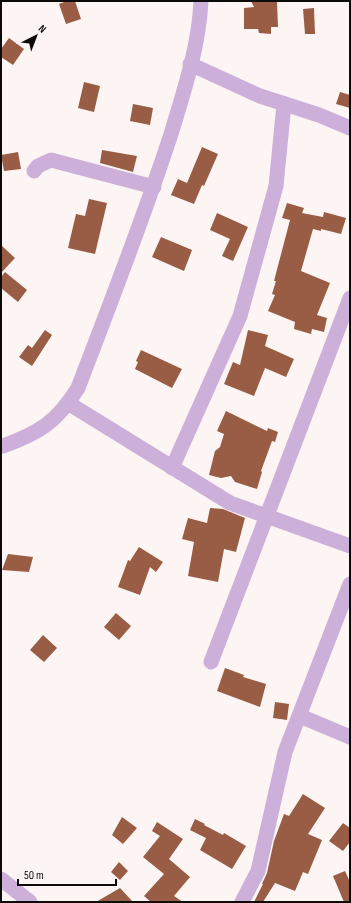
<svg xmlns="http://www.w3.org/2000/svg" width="351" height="903" font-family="'Sofia Sans Condensed',sans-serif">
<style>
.building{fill:#995d45}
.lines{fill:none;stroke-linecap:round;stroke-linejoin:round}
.minor{stroke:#ccb0da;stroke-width:15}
</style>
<rect width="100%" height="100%" fill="#fdf5f3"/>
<g class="building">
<path d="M67,1H75L81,19L66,24L59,4Z"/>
<path d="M251,1H277L278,27H271V34L259,33L258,29H244V8L254,7Z"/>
<path d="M314,8L315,34H305L303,9Z"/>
<path d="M9,38L24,49L13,65L1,57V49Z"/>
<path d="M84,82L100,86L94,112L78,108Z"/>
<path d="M340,92L350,95V108L336,104Z"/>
<path d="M133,104L153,108L150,125L130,121Z"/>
<path d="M202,147L218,154L204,186L202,185L194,204L171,195L178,179L187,183Z"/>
<path d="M102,150L137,156L133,172L100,163Z"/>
<path d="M18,152L21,169L4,171L1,155Z"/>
<path d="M89,199L107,203L95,254L68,248L76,214L85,216Z"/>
<path d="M287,203L304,208L302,213L323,217L324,212L346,218L341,234L321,229V231L313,229L301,271L330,283L317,315L327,318L324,332L312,329L311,334L294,329L295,322L268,311L275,295L272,294L276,281H274L290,220L282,218Z"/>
<path d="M217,213L248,227L233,261L222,256L230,239L210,230Z"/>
<path d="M161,237L192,250L184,271L152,257Z"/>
<path d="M1,245L15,258L1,273Z"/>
<path d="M5,272L27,290L18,302L1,288V277Z"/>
<path d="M45,330L52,335L32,366L19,357L28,345L32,348Z"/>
<path d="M248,330L268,335L265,346L294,359L286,377L265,368L254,396L224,384L233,362L240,365Z"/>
<path d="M141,350L182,369L172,388L135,369L138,362L136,361Z"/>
<path d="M226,411L267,431L268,428L278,432L275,442L272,441L261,471L262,472L257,489L235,482L231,476L221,478L209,475L215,451L220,447L224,434L217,431Z"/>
<path d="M210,508L223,509L245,518L236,552L224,549L218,582L188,576L194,542L182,539L188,518L207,523Z"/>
<path d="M139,547L163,562L156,572L150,567L140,595L118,587L128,560L130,561Z"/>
<path d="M8,554L33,557L29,572L2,570Z"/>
<path d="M116,613L131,626L119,640L104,627Z"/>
<path d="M43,635L57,648L44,662L30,650Z"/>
<path d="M225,668L244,675L243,677L266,684L260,707L217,691Z"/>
<path d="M275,702L289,704L287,720L273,718Z"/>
<path d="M303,794L325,808L308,834L322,840L308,874L303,872L295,891L275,883L263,902H254L263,884H262L267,873L274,841L284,814L289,816Z"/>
<path d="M122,817L137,828L123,844L112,835Z"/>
<path d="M195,819L205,824L204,825L223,835L224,833L246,846L232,869L200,850L206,838L190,830Z"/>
<path d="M157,822L183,839L169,859L190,877L174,896L183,902H151L144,896L164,874L143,857L160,836L152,831Z"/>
<path d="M343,823L350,828V842L343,851L329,841Z"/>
<path d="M119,862L128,871L120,880L111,872Z"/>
<path d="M345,871L350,882V902H344L333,876Z"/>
<path d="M120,888L133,902H96Z"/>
</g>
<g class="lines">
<g class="minor">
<path d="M190,64L260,96L319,115L350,128"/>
<path d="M34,171L38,166L51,160L154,187"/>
<path d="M68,403L230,503L350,546"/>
<path d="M3,446C39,433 57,422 78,388C110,304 143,220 171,134C184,91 199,46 201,1"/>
<path d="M172,468L240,316L276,186L284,104"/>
<path d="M211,662L350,298"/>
<path d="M300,716L350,737"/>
<path d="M1,879L30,902"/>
<path d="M242,902L258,871L285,752L350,584"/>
</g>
</g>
<rect width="351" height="903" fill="none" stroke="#0d0b0a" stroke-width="4"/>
<g transform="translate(36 36) rotate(42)" stroke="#fdf5f3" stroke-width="3" paint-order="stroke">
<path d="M0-3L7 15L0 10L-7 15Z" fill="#0d0b0a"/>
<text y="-6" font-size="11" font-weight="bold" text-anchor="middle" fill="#0d0b0a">N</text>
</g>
<path d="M18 879v6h98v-6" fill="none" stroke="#0d0b0a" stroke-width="2"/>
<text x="24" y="879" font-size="12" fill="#0d0b0a" stroke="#fdf5f3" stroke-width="3" paint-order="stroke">50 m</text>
</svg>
